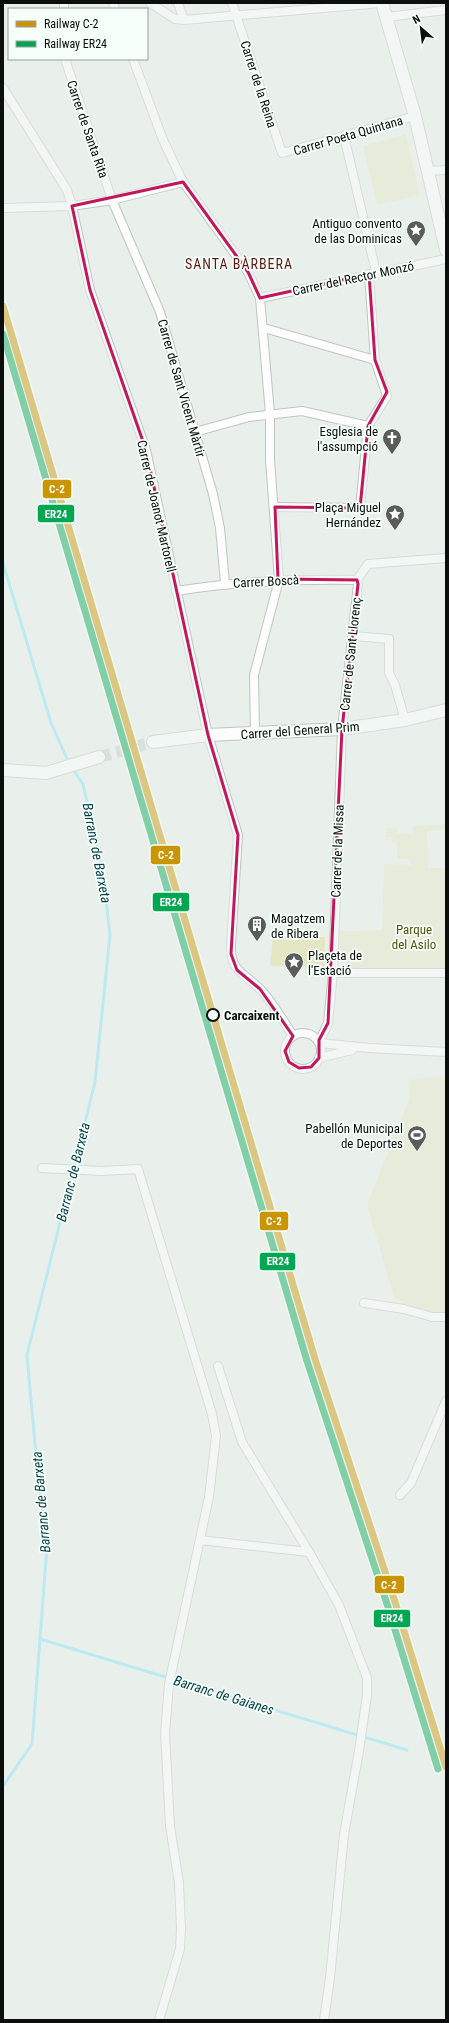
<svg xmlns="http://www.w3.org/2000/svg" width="449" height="2023" font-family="'Roboto Condensed',sans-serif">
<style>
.green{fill:#e4e7c4}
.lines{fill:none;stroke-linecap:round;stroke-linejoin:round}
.stream{stroke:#86e3f3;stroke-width:3}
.secondary-tunnel{stroke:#c8ceca;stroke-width:12;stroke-dasharray:12 6;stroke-linecap:butt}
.street-casing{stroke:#c0c5c2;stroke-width:10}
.secondary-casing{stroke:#c0c5c2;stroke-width:14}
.street{stroke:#fcfdfc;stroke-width:8}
.secondary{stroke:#fcfdfc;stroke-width:12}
.rail-1-casing{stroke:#f7fffa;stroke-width:10}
.rail-2-casing{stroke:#f7fffa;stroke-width:10}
.rail-1{stroke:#ca9502;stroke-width:7}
.rail-2{stroke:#00a651;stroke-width:7}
.marked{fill:none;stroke:#c2185b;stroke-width:3;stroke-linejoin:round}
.stop-dot{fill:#f7fffa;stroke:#0a0e0c;stroke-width:2}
.labels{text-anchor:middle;stroke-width:3.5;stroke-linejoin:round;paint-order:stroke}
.street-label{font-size:13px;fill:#0a0e0c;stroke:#f7fffa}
.poi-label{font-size:13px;fill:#0a0e0c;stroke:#f7fffa;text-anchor:end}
.park-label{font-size:13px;fill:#56540b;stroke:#f7fffa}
.stop-label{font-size:13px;font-weight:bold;fill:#0a0e0c;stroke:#f7fffa;text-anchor:start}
.neighbourhood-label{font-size:14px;letter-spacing:1px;fill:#5e1a13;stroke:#f7fffa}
.water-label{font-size:14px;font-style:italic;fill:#003f49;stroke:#f7fffa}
.line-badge{stroke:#f7fffa;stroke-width:1.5}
.badge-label{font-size:11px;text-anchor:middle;font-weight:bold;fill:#fff}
</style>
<rect width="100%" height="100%" fill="#e9f0ec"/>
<g class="green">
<path d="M406,134L420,195L377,205L363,146Z"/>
<path d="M446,824V830L427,831L428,868H446V968L347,970V963H340V931L382,930L384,864L411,865V860L397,859V844L391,842L392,837H385L386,828H398L397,833L413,834V827L416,826Z"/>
<path d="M273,937H325V968L270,966Z"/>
<path d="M446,1076V1312L433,1314L405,1304L394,1298L367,1205L409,1099L408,1080Z"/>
</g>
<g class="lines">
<g class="stream">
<path d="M3,563L51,723L69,763"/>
<path d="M40,1639L407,1750"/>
<path d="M3,1786L32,1744L47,1547L35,1444L27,1355L95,1082L110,935L103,873L83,784L72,768"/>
</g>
<path class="secondary-tunnel" d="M99,757L153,742"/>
<defs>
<g id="street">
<path d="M113,3L115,9"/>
<path d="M150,3L175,19L184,20L381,3"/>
<path d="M178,3L184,20"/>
<path d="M232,3L282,153L415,116"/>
<path d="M64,9V3"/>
<path d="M386,17L446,10"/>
<path d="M65,59L112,200L160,312L213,494L220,528L225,583"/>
<path d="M133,59L163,140L183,182L248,272L260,298L270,414V460L279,580L254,675L255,734"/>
<path d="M3,88L67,190L72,206L90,290L146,450L208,735L238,835L231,946C230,972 245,973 261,990C273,1003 283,1020 293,1036"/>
<path d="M344,136L376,272"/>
<path d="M428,171L446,170"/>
<path d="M3,208L72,206L112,200L183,182"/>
<path d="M260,298L446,259"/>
<path d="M264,328L375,360"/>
<path d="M195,432L249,417L302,411L368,426"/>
<path d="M275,507L360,508L368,426L387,396L375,360L369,274"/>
<path d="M357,580L368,564L446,558"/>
<path d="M176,591C237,581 296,579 357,580"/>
<path d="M353,636L389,639V673L395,685L405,720"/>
<path d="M333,973H446"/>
<circle cx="303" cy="1051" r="18"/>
<path d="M318,1041L322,1036L328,1023L333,973L342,729L358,584L357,580"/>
<path d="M320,1043L369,1048L446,1052"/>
<path d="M319,1058L352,1050"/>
<path d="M42,1168L102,1171L138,1169L212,1414L216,1436L209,1497L169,1684L165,1733L170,1826L179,1883L181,1928L180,1949L159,2020"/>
<path d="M364,1303L404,1309L432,1317H446"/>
<path d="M218,1366L242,1442L309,1552L339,1605L367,1678V1695L359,1751L344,1834L330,1978L324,2020"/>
<path d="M400,1495L411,1483L446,1401"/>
<path d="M200,1540L309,1552"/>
</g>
<g id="secondary">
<path d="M382,3L415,116L446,250"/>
<path d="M153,742L208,735L342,729L405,720L446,710"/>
<path d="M3,770L46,773L99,757"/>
</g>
</defs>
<use href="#street" class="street-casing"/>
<use href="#secondary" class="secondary-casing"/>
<use href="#street" class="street"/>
<use href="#secondary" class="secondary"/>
<defs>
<path id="rail-1" d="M3,306L315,1359L396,1605L446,1767"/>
<path id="rail-2" d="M3,334L307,1361L388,1607L438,1769"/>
</defs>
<use href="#rail-1" class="rail-1-casing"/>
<use href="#rail-2" class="rail-2-casing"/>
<use href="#rail-1" class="rail-1"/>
<use href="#rail-2" class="rail-2"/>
</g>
<path d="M0 0H449V2023H0ZM183,182L248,272L260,298L369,274L375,360L387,392L368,426L360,508L275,507L278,579L357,580L358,584L342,729L328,1023L319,1040V1058L311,1067L299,1068L289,1062L285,1051L293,1036L260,989L237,970L231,954L238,835L208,735L146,450L90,290L72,206Z" fill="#e9f0ec" fill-opacity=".55" fill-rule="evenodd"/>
<path class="marked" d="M183,182L248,272L260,298L369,274L375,360L387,392L368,426L360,508L275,507L278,579L357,580L358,584L342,729L328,1023L319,1040V1058L311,1067L299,1068L289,1062L285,1051L293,1036L260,989L237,970L231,954L238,835L208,735L146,450L90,290L72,206Z"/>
<defs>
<symbol id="sight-pin" viewBox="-11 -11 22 30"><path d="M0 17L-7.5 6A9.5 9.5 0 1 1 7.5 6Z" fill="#585d5a" stroke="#f7fffa"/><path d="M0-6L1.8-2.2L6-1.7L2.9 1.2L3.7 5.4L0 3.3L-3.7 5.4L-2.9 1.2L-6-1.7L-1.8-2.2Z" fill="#fff"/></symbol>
<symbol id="church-pin" viewBox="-11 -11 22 30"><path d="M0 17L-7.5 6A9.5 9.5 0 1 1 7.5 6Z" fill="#585d5a" stroke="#f7fffa"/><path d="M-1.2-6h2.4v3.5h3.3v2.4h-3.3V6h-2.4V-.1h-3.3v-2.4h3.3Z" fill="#fff"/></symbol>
<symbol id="building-pin" viewBox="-11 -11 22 30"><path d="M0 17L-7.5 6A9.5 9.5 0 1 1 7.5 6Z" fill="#585d5a" stroke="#f7fffa"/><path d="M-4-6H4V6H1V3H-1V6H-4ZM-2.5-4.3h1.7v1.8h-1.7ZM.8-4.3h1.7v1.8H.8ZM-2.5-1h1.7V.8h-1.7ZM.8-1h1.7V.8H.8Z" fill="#fff"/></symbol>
<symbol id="stadium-pin" viewBox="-11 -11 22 30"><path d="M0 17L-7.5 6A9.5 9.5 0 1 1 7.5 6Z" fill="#585d5a" stroke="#f7fffa"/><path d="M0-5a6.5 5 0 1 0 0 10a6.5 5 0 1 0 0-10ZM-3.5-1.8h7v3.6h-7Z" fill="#fff"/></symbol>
</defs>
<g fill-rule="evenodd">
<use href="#sight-pin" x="405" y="219" width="22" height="30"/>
<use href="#church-pin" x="381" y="427" width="22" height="30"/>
<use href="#sight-pin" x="384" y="503" width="22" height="30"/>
<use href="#building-pin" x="246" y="914" width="22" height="30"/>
<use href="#sight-pin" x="283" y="951" width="22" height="30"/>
<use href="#stadium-pin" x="406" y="1124" width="22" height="30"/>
</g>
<circle class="stop-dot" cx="213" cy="1015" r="6"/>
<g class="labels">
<g class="street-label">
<text transform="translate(259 84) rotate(72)" y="5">Carrer de la Reina</text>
<text transform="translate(88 129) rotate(71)" y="5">Carrer de Santa Rita</text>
<text transform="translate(348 135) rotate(-16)" y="5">Carrer Poeta Quintana</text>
<text transform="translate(353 278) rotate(-12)" y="5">Carrer del Rector Monzó</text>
<text transform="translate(182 388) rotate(74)" y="5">Carrer de Sant Vicent Màrtir</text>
<text transform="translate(157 506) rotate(77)" y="5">Carrer de Joanot Martorell</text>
<text transform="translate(266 581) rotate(-3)" y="5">Carrer Boscà</text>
<text transform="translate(350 654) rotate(-84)" y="5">Carrer de Sant Llorenç</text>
<text transform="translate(300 730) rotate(-4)" y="5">Carrer del General Prim</text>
<text transform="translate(337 851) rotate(-88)" y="5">Carrer de la Missa</text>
</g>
<g class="poi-label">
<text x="402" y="228">Antiguo convento<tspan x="402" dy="15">de las Dominicas</tspan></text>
<text x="378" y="436">Esglesia de<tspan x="378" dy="15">l'assumpció</tspan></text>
<text x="381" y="512">Plaça Miguel<tspan x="381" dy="15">Hernández</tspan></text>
<text x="271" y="923" text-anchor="start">Magatzem<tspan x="271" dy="15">de Ribera</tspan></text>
<text x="308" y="960" text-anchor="start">Plaçeta de<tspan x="308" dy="15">l'Estació</tspan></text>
<text x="403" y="1133">Pabellón Municipal<tspan x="403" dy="15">de Deportes</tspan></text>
</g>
<g class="park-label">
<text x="414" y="934">Parque<tspan x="414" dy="15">del Asilo</tspan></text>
</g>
<g class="stop-label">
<text x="224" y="1020">Carcaixent</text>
</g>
<g class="neighbourhood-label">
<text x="239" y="269">SANTA BÀRBERA</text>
</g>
<g class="water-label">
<text transform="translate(97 853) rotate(79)" y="5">Barranc de Barxeta</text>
<text transform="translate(73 1172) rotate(-76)" y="5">Barranc de Barxeta</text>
<text transform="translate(41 1502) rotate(-95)" y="5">Barranc de Barxeta</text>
<text transform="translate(224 1695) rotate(17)" y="5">Barranc de Gaianes</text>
</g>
</g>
<g class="line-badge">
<rect x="42" y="479" width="30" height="20" rx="4" fill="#ca9502"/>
<rect x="37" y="504" width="38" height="19" rx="4" fill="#00a651"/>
<rect x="150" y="845" width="31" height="20" rx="4" fill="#ca9502"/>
<rect x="152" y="892" width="38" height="20" rx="4" fill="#00a651"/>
<rect x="259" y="1211" width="30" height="20" rx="4" fill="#ca9502"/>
<rect x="259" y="1252" width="37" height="19" rx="4" fill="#00a651"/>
<rect x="374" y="1575" width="31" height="19" rx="4" fill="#ca9502"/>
<rect x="373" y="1609" width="38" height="19" rx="4" fill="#00a651"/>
</g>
<g class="badge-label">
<text x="57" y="493">C-2</text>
<text x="56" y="518">ER24</text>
<text x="166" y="859">C-2</text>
<text x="171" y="906">ER24</text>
<text x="274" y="1225">C-2</text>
<text x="278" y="1265">ER24</text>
<text x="389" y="1589">C-2</text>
<text x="392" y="1622">ER24</text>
</g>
<rect width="449" height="2023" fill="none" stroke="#0a0e0c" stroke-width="8"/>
<rect x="8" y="8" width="140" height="52" fill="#f7fffa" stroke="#989f9b"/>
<rect x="16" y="21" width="20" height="6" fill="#ca9502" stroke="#989f9b"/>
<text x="44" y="28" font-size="12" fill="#0a0e0c">Railway C-2</text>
<rect x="16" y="41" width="20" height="6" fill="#00a651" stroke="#989f9b"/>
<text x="44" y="48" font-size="12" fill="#0a0e0c">Railway ER24</text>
<g transform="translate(421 28) rotate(332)" stroke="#f7fffa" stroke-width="3" paint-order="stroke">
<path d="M0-3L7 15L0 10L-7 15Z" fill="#0a0e0c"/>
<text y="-6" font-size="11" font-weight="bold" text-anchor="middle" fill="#0a0e0c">N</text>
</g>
</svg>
